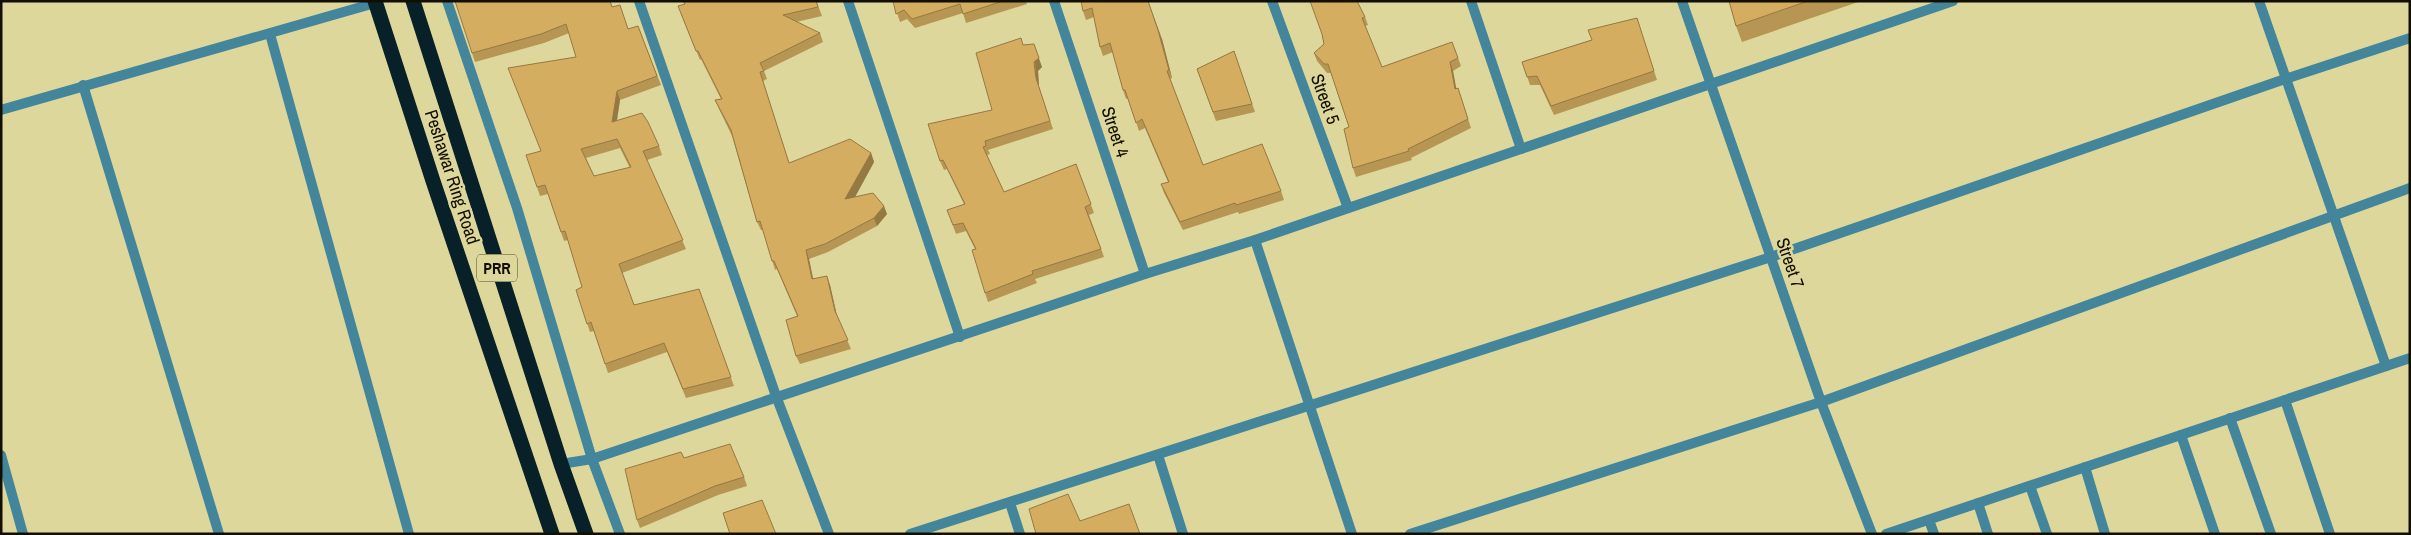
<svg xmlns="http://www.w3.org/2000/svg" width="2411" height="535" font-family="'Archivo Narrow',sans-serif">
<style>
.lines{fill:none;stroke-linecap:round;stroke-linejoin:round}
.street{stroke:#43859b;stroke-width:10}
.highway{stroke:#082028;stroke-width:15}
.wall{fill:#b79553;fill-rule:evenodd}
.shaded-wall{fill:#957943}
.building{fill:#d5ad60;stroke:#957943;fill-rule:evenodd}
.labels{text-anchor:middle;stroke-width:5;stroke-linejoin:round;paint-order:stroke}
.shield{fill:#ddd79b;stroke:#4f4b2e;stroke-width:1}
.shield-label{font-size:16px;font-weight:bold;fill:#120f00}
.street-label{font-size:18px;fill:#120f00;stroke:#ddd79b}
</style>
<rect width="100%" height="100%" fill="#ddd79b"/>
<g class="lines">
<g class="street">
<path d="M447,1L517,208L592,459L620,534"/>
<path d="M639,1L776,396L829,534"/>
<path d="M848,1L960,337"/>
<path d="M1054,1L1145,274"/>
<path d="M1272,1L1348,208"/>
<path d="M1471,1L1521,149"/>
<path d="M1682,1L1821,402L1872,534"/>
<path d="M2259,1L2386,366"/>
<path d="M270,34L409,534"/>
<path d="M83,85L219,534"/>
<path d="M1,110L375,3"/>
<path d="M1255,240L1352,534"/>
<path d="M2285,400L2330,534"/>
<path d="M2230,418L2271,534"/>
<path d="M2181,435L2215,534"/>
<path d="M1,455L23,534"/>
<path d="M1158,455L1183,534"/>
<path d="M561,464L592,459L1145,274L1255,240L1953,1"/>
<path d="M2085,467L2105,534"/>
<path d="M2030,486L2047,534"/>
<path d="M1010,503L1020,534"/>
<path d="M1978,503L1988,534"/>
<path d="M1929,520L1934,534"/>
<path d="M910,534L1771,257L2285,79L2410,38"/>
<path d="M1410,534L1821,402L2410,188"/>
<path d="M1886,534L2410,358"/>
</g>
<g class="highway">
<path d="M375,1L433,181L552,534"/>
<path d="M413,1L561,464L586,534"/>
</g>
</g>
<g class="wall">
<path d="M683,1H819L817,3L822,16L796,22L820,33L823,42L764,71L767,79L763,81L789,163L871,153L874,162L855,197L887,214L877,226L828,252L809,259L813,279L830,285L837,317L851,349L800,364L796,356L797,316L777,269L775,270L763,230H761L757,222L732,136L719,109L715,100L721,99L701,59L700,60L681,14L684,4Z"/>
<path d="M893,1H1026L1027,4L966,23L963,13L915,28L907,19L900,22Z"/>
<path d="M1081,1L1162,39L1172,78L1170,79L1203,165L1281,191L1284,200L1239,214L1238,212L1183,230L1164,193L1161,184L1168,182L1145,128L1139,131L1128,98L1126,99L1123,90L1113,52L1103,56L1100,47L1094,17L1086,20L1083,11Z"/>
<path d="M1729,1H1861L1742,42L1736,26Z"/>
<path d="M612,7L629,29L638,26L661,85L620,100L617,121L659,146L662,155L647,160L686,249L622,273L634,305L699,289L734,386L686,398L667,352L608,373L594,331L590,332L576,290L582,287L568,240L564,241L548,194L540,196L537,187L540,151L576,57L569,33L544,43L475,62L472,53ZM620,148L630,168L594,176L586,158Z"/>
<path d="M1365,17L1368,25L1365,26L1382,67L1452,42L1461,66L1453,71L1456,89L1458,88L1471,128L1411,158L1412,160L1356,177L1353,168L1349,127L1331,73H1327L1317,61L1314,53L1324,44L1322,35Z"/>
<path d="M1637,18L1657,80L1554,115L1540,85H1530L1522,62L1591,40Z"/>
<path d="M1024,45L1042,67L1038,71L1039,87L1053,129L988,150L990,154L987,155L1004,192L1076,164L1094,213L1089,215L1104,257L1035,279L1037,283L988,302L985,293L975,249L966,231L956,234L950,218L964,204L947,169L944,170L940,161L992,110Z"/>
<path d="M1234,51L1255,112L1216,121L1197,69Z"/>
<path d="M684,458L744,477L747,486L718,495L640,528L637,520Z"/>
</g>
<g class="shaded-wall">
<path d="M1148,1L1162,39L1172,78L1169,70Z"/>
<path d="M1034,44L1042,67L1038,71L1039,87L1053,129L1036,78Z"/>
<path d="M1450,62L1453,71L1458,98L1455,89Z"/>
<path d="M617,91L620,100L615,131L612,122Z"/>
<path d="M871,153L874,162L849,208L845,199Z"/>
<path d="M884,206L887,214L877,226L874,218Z"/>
<path d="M806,250L809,259L815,288L812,279Z"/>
<path d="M827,276L830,285L838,320L835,311Z"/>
</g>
<g class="building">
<path d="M455,1H610L612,7L620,5L628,29L638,26L657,76L617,91L612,122L642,113L648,122L659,146L643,151L683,240L619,264L634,305L699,289L731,377L683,389L664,343L605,364L591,322L587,324L576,290L582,287L565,231L561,232L545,185L537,187L526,155L541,151L508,68L576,57L566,24L541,34L472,53ZM617,139L631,167L594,176L581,149Z"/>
<path d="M684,1H816L818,7L783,15L820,33L760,63L764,71L760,72L789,163L850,139L871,153L845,199L873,193L884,206L874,218L825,244L806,250L812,279L827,276L835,311L848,340L796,356L786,320L798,316L774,261H772L760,221L757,222L731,130L715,100L722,99L698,51H696L678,6L685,4Z"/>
<path d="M893,1H1003L963,14L960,4L912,19L904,10L896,14Z"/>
<path d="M1081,1H1148L1158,30L1169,70L1167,71L1203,165L1262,144L1281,191L1236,205L1235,203L1180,222L1161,184L1169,182L1142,119L1136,123L1125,90H1123L1110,43L1100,47L1092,8L1083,11Z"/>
<path d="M1310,1H1357L1365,17L1362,18L1382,67L1452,42L1458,58L1450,62L1455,89L1458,88L1468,119L1408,149L1409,151L1353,168L1344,129L1349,127L1328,64H1324L1314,53L1324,44L1322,34Z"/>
<path d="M1729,1H1808L1736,26Z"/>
<path d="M1637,18L1654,71L1551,106L1537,76L1527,77L1522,62L1592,40L1588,30Z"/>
<path d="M1021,38L1023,45L1034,44L1039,58L1034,62L1036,78L1050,121L985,141L986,146L983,147L1004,192L1076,164L1091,204L1085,207L1101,249L1032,271L1033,274L985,293L972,250L976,249L963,223L953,225L947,210L965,204L943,160L940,161L928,124L992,110L976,53Z"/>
<path d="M1234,51L1252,104L1213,112L1197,69Z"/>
<path d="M730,444L744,477L715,486L637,520L625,469L681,452L684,458Z"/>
<path d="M1068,494L1080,521L1129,504L1140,534H1036L1029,509Z"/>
<path d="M762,500L776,534H730L723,513Z"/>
</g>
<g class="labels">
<rect class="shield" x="477" y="254.5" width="40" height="27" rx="4"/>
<g class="shield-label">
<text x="497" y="274">PRR</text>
</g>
<g class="street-label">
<text transform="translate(1325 99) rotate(70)" y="6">Street 5</text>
<text transform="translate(1115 132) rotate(72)" y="6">Street 4</text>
<text transform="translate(452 177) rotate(72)" y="6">Peshawar Ring Road</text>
<text transform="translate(1790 263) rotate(71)" y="6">Street 7</text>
</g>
</g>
<rect width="2411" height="535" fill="none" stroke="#120f00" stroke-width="5"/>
</svg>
